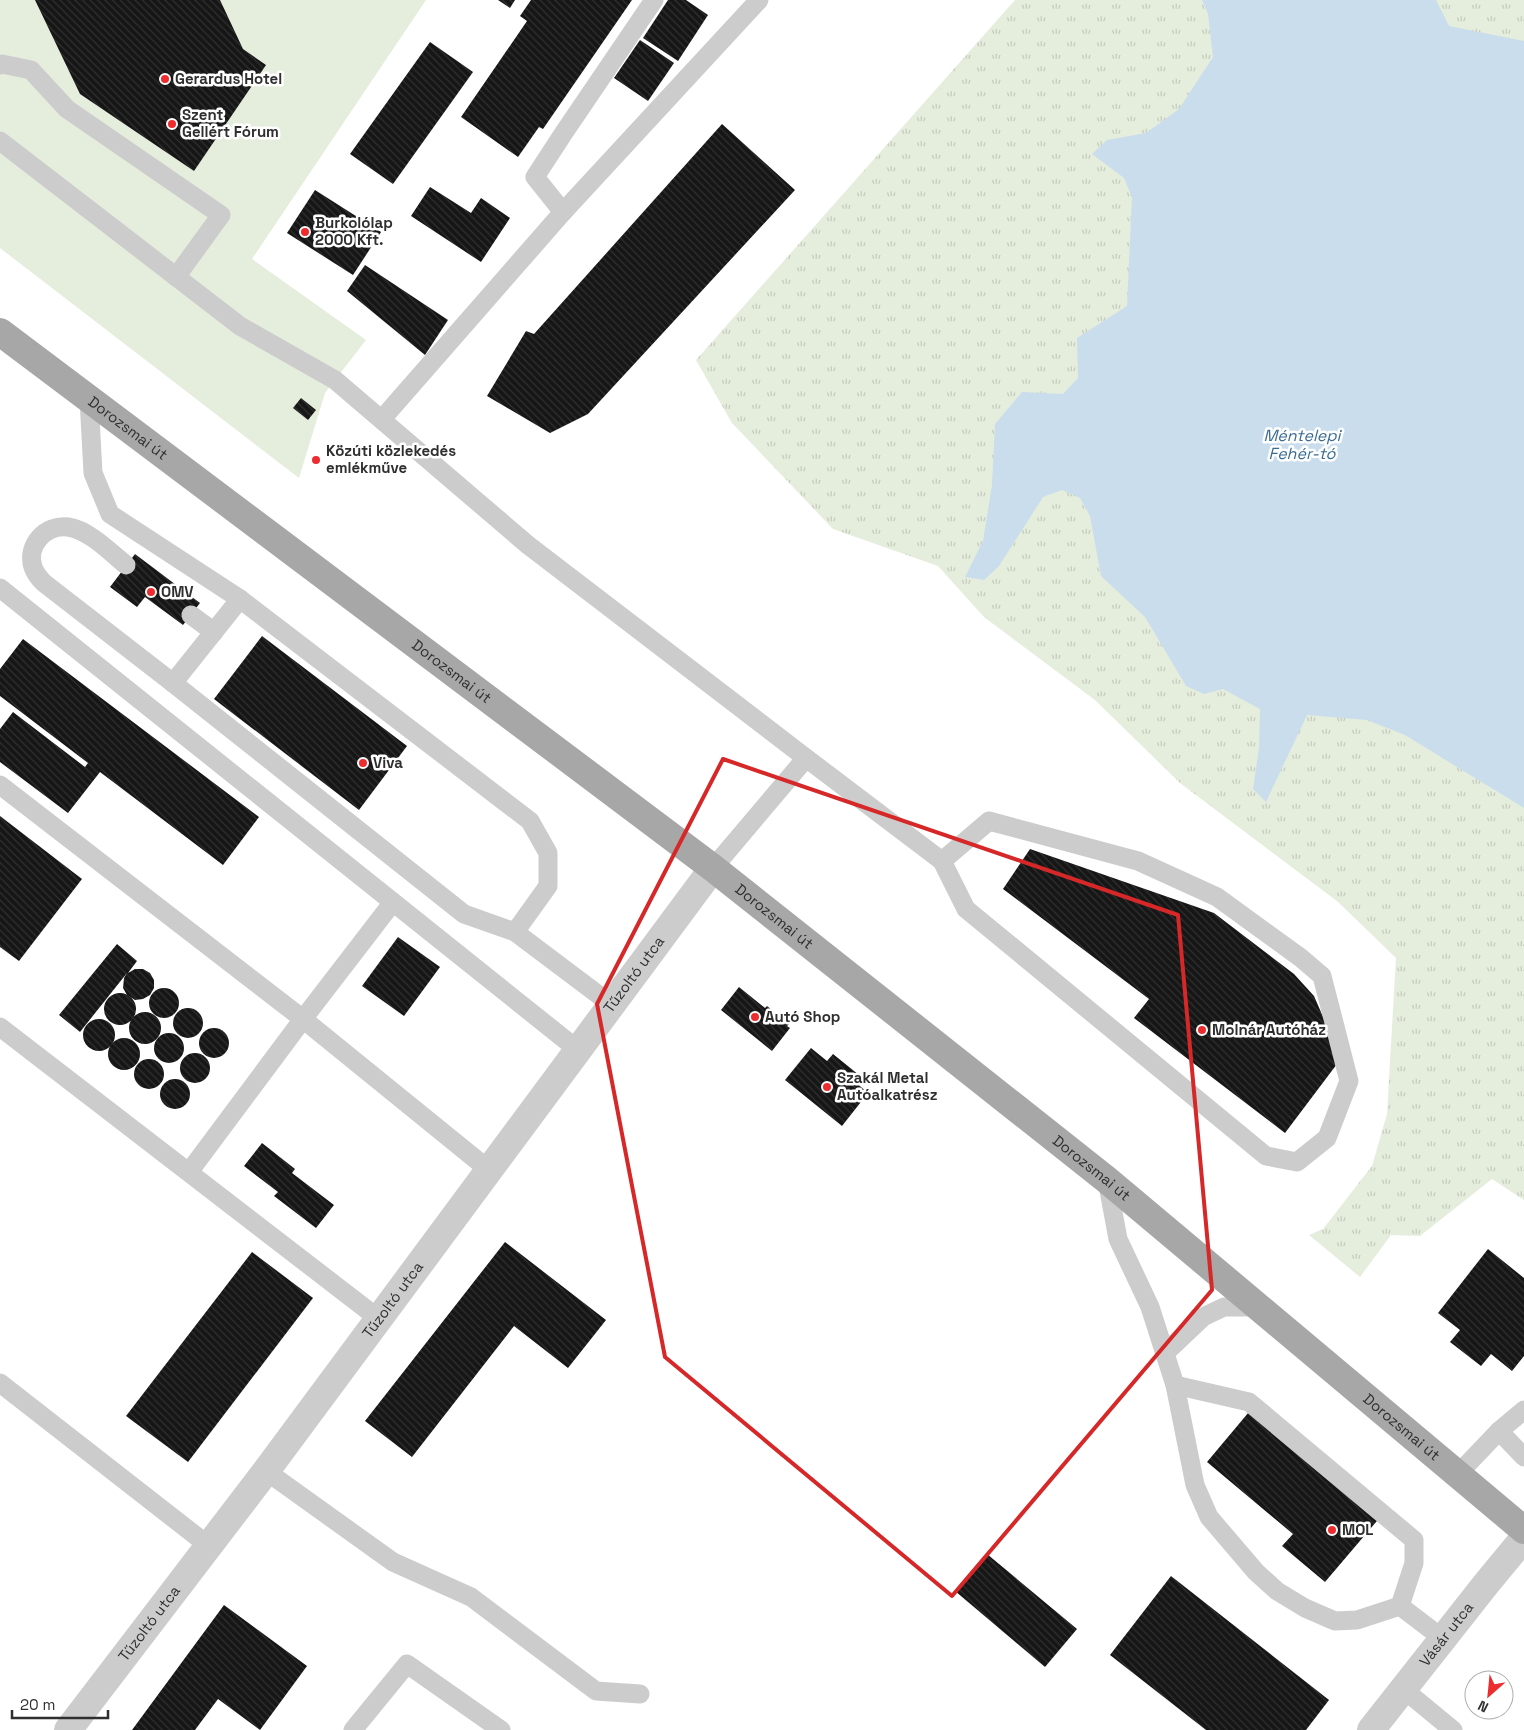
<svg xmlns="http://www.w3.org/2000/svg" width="1524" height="1730" font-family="'Space Grotesk',sans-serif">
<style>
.grass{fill:url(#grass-tufts)}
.pitch{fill:#e5eddd}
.water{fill:#c9dded}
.building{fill:url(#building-back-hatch)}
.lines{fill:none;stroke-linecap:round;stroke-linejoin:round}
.service{stroke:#ccc;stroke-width:19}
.minor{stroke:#ccc;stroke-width:28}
.primary{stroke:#a7a7a7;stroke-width:28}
.marked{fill:none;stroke:#d62828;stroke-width:4;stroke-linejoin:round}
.poi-dot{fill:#ec2c2e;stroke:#fff;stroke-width:2}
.labels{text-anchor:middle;stroke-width:5;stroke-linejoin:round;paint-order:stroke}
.poi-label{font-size:15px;font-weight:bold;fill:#2f2f2f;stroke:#fff;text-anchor:start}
.street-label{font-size:15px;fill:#2f2f2f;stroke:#fff}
.water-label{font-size:16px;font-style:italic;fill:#3a6c95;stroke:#fff}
</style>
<defs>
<pattern id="grass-tufts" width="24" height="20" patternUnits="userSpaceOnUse" patternTransform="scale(1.25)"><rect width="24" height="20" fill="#e5eddd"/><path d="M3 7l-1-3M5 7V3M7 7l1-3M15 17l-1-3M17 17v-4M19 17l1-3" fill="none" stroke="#c5ccbe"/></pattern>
<pattern id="building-back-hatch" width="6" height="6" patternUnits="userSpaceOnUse" patternTransform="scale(1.25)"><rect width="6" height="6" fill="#161616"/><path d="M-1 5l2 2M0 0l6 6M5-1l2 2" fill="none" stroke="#303030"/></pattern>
</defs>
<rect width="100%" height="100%" fill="#fff"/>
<path class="grass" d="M1015,0H1524V1200L1492,1179L1420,1236L1391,1235L1360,1277L1309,1235L1323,1229L1372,1166L1387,1114L1396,958L1337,901L1180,783L1095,700L984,617L938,566L833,529L732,423L696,360Z"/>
<path class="pitch" d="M0,0H426L252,259L366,340L325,393L299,478L0,248Z"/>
<path class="water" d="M1202,0H1436L1449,26L1524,41V808L1405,735L1367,720L1307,715L1266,802L1253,789L1259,748L1260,709L1223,689L1204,694L1186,686L1145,617L1101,576L1090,516L1080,498L1062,490L1043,497L999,566L984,580L965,577L983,541L992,485L995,424L1022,392L1063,394L1078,378L1077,338L1127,306L1132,197L1124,178L1092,154L1107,140L1146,133L1179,109L1213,57L1208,14Z"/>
<g class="building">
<path d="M35,0H220L243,49L266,65L194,171L80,94Z"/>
<path d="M498,0H515L510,8Z"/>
<path d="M531,0H632L543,129L539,127L518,157L461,117L527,21L520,16Z"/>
<path d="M668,0H686L708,15L678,61L643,38Z"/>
<path d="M640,40L674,63L648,101L614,78Z"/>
<path d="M430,42L473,72L393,184L350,154Z"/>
<path d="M722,124L795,190L588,414L550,433L487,396L526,331L534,334Z"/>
<path d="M430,187L471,213L481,198L510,218L481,262L411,216Z"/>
<path d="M315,190L381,232L353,275L287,233Z"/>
<path d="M365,265L448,320L425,355L347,291Z"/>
<path d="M301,398L316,410L308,420L293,408Z"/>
<path d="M135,554L200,603L183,625L145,597L137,607L110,587Z"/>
<path d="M262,636L407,746L359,810L214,699Z"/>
<path d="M23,639L259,817L223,865L100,772L68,813L0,762V729L13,712L85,767L88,763L0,696V669Z"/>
<path d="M0,816L82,879L19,961L0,947Z"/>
<path d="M1030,849L1214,913L1294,974L1314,996L1327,1026L1337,1064L1285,1133L1134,1018L1149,999L1003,889Z"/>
<path d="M398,937L440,967L404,1016L362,986Z"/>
<path d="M117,944L137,961L128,973L135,969H143L150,973L154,980V988L150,995L143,999L135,1000L127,995L123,988L124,978L127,973L80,1032L59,1015Z"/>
<path d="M739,987L765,1008L767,1006L789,1024L787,1026L790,1028L772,1051L721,1010Z"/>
<circle cx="164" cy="1003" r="15"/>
<circle cx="120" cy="1009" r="16"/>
<circle cx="188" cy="1023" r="15"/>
<circle cx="145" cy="1028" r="16"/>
<circle cx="99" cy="1035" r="16"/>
<circle cx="214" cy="1043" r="15"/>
<circle cx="169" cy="1048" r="15"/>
<circle cx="124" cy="1054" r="16"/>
<path d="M811,1048L827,1061L833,1054L859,1075L854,1081L868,1093L842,1126L785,1080Z"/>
<circle cx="195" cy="1068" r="15"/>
<circle cx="149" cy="1074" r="15"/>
<circle cx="175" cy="1094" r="15"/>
<path d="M262,1143L295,1169L292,1173L334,1205L316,1228L274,1196L278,1192L244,1166Z"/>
<path d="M505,1242L606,1320L568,1368L514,1326L412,1457L365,1421Z"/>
<path d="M1488,1249L1524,1278V1356L1512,1371L1491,1354L1481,1366L1450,1342L1460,1330L1438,1313Z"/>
<path d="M252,1252L313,1298L188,1462L126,1416Z"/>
<path d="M1259,1400L1382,1515L1325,1582L1282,1546L1293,1534L1207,1462Z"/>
<path d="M987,1554L1077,1629L1045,1667L955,1591Z"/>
<path d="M1171,1576L1329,1700L1306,1730H1206L1110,1655Z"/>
<path d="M224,1605L307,1666L260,1730L218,1699L195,1730H132Z"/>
</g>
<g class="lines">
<g class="service">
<path d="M0,65L2,64L31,70L67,109L221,215L176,277"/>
<path d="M0,141L240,326L335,380L528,545L806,758L713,868"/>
<path d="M563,212L535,177L563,134L654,0"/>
<path d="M89,399L93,473L110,514L240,599L530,821L548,853V886L515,932"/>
<path d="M382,419L563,212L759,0"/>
<path d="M126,565C110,552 89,530 68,527C46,524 26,545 33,567C35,573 39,578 44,583L173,683"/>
<path d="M0,588L578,1050"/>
<path d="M240,599L173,683L464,914L515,932L612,1005"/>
<path d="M191,615L214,632"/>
<path d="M806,758L942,861L966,909L1266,1156L1297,1162L1327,1138L1349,1081L1322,976L1301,958L1217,897L1138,861L989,821L942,861"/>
<path d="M0,785L303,1019L189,1172"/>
<path d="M393,902L303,1019L489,1170"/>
<path d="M0,1027L379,1319"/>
<path d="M1107,1180L1118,1239L1150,1307L1175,1385L1249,1402L1414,1540V1563L1400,1606L1442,1638"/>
<path d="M1165,1353L1203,1317L1224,1307H1261"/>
<path d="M0,1383L209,1546"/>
<path d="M1175,1385L1195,1485L1209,1517L1256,1572L1277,1591L1305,1608L1335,1621L1357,1620L1400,1606"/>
<path d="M1499,1431L1524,1457"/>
<path d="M266,1471L393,1562L471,1597L596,1691L640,1694"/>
<path d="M1458,1474L1499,1431L1524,1410"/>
<path d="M1402,1688L1453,1730"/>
<path d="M353,1730L407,1664L501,1730"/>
</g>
<g class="minor">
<path id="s1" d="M68,1730L266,1471L713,868"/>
<path id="s2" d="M1371,1730L1486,1584L1524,1538"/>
</g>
<path class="primary" id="s3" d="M0,332L713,868L1107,1180L1524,1530"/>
</g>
<path class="marked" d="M723,759L1178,915L1212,1290L952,1596L665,1357L597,1004Z"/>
<g class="poi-dot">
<circle cx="165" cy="79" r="5"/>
<circle cx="172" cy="124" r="5"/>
<circle cx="305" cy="232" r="5"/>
<circle cx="316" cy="460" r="5"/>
<circle cx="151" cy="592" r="5"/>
<circle cx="363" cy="763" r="5"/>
<circle cx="755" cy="1017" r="5"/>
<circle cx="1202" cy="1030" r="5"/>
<circle cx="827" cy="1087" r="5"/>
<circle cx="1332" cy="1530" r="5"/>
</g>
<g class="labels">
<g class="poi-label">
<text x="175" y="84">Gerardus Hotel</text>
<text x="182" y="120">Szent<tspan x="182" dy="17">Gellért Fórum</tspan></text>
<text x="315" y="228">Burkolólap<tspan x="315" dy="17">2000 Kft.</tspan></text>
<text x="326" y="456">Közúti közlekedés<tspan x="326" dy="17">emlékműve</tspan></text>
<text x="161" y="597">OMV</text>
<text x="373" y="768">Viva</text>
<text x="765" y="1022">Autó Shop</text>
<text x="1212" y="1035">Molnár Autóház</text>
<text x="837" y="1083">Szakál Metal<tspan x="837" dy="17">Autóalkatrész</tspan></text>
<text x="1342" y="1535">MOL</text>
</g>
<g class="street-label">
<text dy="5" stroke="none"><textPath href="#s3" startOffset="160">Dorozsmai út</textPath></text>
<text dy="5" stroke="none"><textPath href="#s3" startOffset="565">Dorozsmai út</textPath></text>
<text dy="5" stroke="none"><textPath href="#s3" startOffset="970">Dorozsmai út</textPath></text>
<text dy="5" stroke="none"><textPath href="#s1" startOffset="944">Tűzoltó utca</textPath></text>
<text dy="5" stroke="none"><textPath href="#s3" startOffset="1375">Dorozsmai út</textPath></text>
<text dy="5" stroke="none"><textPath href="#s1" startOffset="539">Tűzoltó utca</textPath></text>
<text dy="5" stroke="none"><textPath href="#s3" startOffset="1779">Dorozsmai út</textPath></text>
<text dy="5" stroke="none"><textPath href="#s1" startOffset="134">Tűzoltó utca</textPath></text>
<text dy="5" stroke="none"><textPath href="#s2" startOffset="122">Vásár utca</textPath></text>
</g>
<g class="water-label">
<text x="1302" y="441">Méntelepi<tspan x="1302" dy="18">Fehér-tó</tspan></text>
</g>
</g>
<g transform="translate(1489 1695) rotate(207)"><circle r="24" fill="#ffffff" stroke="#acacac"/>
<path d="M0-4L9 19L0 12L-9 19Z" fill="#ec2c2e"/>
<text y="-8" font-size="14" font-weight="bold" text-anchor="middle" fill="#2f2f2f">N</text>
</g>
<path d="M12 1710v8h96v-8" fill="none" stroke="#2f2f2f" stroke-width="2.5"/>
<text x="20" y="1710" font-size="15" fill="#2f2f2f" stroke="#ffffff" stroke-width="4" paint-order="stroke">20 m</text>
</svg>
